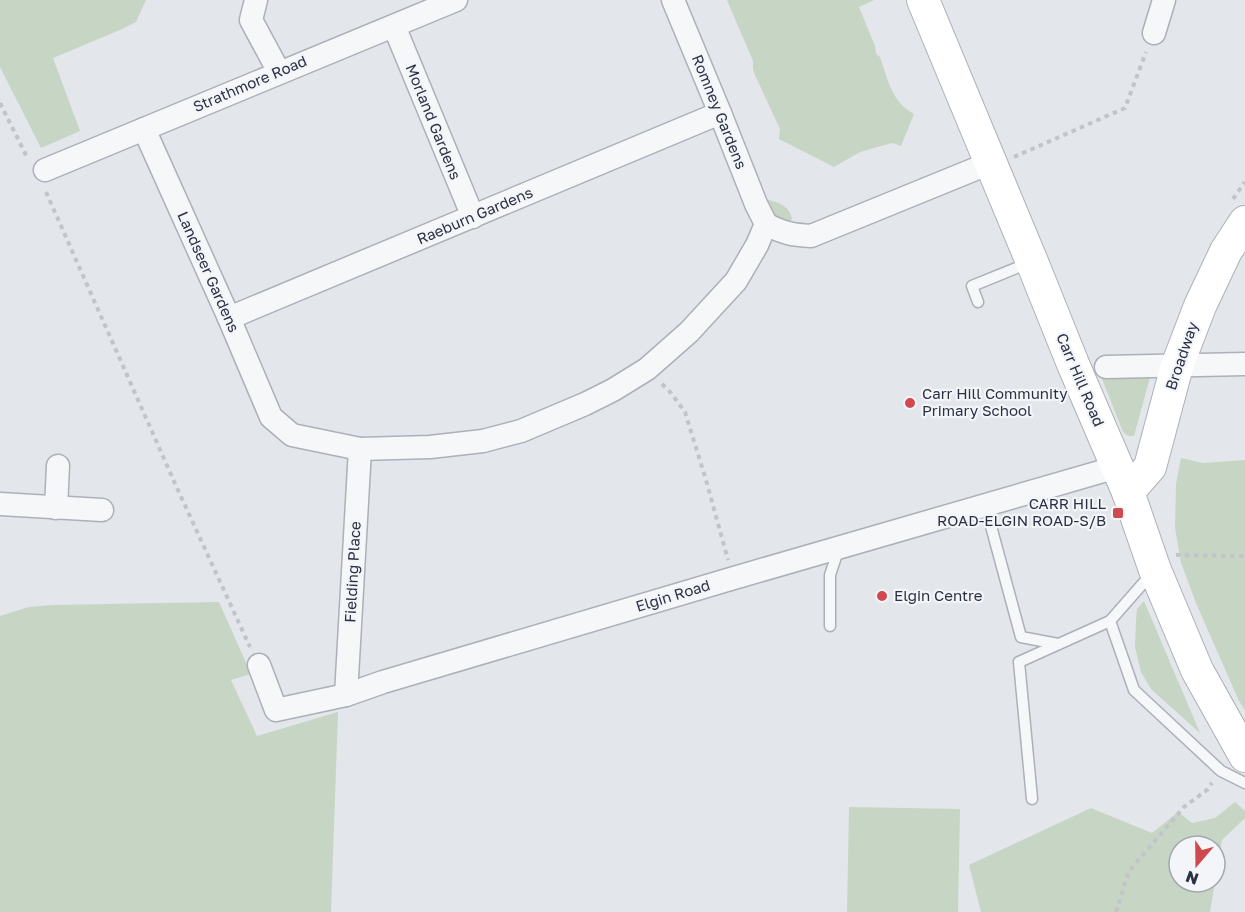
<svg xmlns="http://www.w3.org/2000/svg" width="1245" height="912" font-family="'Golos Text',sans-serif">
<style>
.green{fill:#c7d5c4;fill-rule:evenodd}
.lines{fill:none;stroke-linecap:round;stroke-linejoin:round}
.lane-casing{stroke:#acb0b9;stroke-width:13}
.street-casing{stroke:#acb0b9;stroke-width:25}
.secondary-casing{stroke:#acb0b9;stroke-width:34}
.path{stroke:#c1c4ca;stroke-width:4;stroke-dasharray:4.5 4.5;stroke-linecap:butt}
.lane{stroke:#f6f7f9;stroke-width:10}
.street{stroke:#f6f7f9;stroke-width:22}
.secondary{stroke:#fff;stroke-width:32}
.poi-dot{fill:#cf494f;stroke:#f3f5f8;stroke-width:2}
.labels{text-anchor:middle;stroke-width:4.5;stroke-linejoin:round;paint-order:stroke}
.street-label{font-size:15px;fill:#2b3144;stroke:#f3f5f8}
.poi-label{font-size:15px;fill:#2b3144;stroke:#f3f5f8;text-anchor:start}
</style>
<rect width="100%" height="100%" fill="#e3e6eb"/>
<g class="green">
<path d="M0,0H146L136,22L120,30L53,58L80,131L41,148L0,67Z"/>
<path d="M727,0H874L859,7L875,46L876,54L880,57C888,80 891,101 914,114L901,146L892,143L860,152L834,167L779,139L780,129L754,73L753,68V61Z"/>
<path d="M764,199C777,201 790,206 792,219L788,223C774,218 772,211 764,199Z"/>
<path d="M1100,374H1151L1134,436H1128L1123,432Z"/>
<path d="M1181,458L1203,463L1245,460V710L1239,701L1196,603L1181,563L1175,528L1176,484Z"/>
<path d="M1144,601L1200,733L1151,689L1141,672L1135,647L1136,620L1137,609Z"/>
<path d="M219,602L251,674L231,680L257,736L338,712L331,912H0V616L29,607L52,605Z"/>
<path d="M1235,802L1245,811V818L1222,840L1210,912H981L969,865L1091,808L1152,833L1178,812L1192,823L1215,818ZM1179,846H1215V882H1179Z"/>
<path d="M849,807L960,809L958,912H847Z"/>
</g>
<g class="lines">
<defs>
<g id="lane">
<path d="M978,302L972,286L1031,262"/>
<path d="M985,504L1021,637L1058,644"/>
<path d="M1110,621L1134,690L1221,771L1245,783"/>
<path d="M830,626V575L839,548"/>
<path d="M1032,799L1019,662L1110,621L1153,572"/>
</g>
<g id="street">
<path d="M256,0L251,20L279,72"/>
<path d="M673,0L720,113L756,204L766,224"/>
<path d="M394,26L473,217"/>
<path d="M1154,33L1164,0"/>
<path d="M144,129L229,318L271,417L292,435L360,449L430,447L483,441L521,431L585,404L613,390L647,369L689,332L736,281L757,245L766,224C782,233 793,235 811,236L990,163"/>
<path d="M45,170L456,0"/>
<path d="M229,318L720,113"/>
<path d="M1106,367L1245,364"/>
<path d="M0,504L102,510"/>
<path d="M56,508L58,466"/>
<path d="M259,665L276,710L346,695L383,682L734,578L1117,467"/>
<path d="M346,695L360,449"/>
</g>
<g id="secondary">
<path d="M923,0L1032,262L1073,364L1128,492L1155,570L1197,670L1245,756"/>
<path d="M1128,492L1150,467L1177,366L1200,306L1226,251L1245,222"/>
</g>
</defs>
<use href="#lane" class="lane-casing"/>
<use href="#street" class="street-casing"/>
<use href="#secondary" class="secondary-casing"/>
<g class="path">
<path d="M0,103L28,159"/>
<path d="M1014,157L1125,108L1146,52"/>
<path d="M46,192L177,488L250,647"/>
<path d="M1233,199L1245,182"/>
<path d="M662,384L671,393L685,412L706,480L728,560"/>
<path d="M1176,555L1245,556"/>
<path d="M1116,912L1129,871L1184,807L1207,790L1212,783"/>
</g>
<use href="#lane" class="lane"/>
<use href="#street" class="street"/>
<use href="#secondary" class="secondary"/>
</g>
<g class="poi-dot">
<circle cx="910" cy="403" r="6"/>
<rect x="1112" y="507" width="12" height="12" rx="3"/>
<circle cx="882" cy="596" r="6"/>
</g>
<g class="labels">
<g class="street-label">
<text transform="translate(250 84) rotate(-23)" y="5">Strathmore Road</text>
<text transform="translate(719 112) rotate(68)" y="5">Romney Gardens</text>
<text transform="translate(433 122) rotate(68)" y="5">Morland Gardens</text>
<text transform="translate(475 216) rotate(-23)" y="5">Raeburn Gardens</text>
<text transform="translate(208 272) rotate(66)" y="5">Landseer Gardens</text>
<text transform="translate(1182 356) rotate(-71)" y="5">Broadway</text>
<text transform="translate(1080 380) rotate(67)" y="5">Carr Hill Road</text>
<text transform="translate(353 572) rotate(-87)" y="5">Fielding Place</text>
<text transform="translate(673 596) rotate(-17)" y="5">Elgin Road</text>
</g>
<g class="poi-label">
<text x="922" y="399">Carr Hill Community<tspan x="922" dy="17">Primary School</tspan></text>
<text x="1106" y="509" text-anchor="end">CARR HILL<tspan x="1106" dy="17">ROAD-ELGIN ROAD-S/B</tspan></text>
<text x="894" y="601">Elgin Centre</text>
</g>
</g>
<g transform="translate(1197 864) rotate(200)"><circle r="28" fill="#f3f5f8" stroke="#a3a7b0" stroke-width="1.5"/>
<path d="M0-4.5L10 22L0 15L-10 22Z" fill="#cf494f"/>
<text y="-9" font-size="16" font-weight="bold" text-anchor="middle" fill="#2b3144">N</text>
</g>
</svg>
